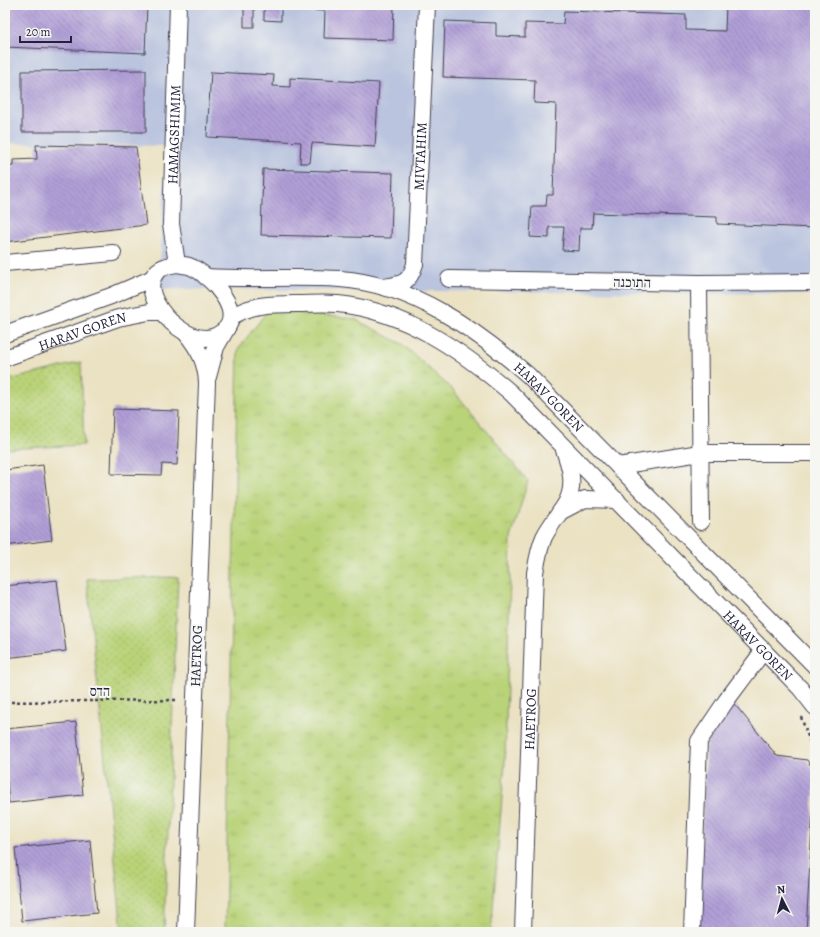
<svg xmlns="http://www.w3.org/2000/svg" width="820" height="937" font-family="Alegreya,'Frank Ruhl Libre',serif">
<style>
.industrial{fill:#bac4de}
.grass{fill:url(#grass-tufts);stroke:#6e7a5a}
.park{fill:url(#park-dots);stroke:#6e7a5a}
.building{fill:url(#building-back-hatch)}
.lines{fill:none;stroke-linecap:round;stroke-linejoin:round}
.minor-casing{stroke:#403f4f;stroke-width:18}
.path{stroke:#403f4f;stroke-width:2.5;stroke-dasharray:3 3;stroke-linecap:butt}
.minor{stroke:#fff;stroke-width:16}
.labels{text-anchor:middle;stroke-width:4;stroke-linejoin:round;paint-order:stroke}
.street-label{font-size:14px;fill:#22223b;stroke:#f6f6f2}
</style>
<defs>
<pattern id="grass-tufts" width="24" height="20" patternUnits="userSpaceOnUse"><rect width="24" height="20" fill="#b9d378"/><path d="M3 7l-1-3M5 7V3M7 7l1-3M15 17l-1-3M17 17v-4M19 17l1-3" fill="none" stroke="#9fb569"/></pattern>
<pattern id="park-dots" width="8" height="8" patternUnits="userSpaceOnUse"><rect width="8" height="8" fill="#b9d378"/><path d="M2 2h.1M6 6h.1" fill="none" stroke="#9fb569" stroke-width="1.8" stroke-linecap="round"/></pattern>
<pattern id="building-back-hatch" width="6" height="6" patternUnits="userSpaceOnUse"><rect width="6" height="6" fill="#b09fd7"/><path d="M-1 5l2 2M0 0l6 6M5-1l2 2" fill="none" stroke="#8f81b0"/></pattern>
</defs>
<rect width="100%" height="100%" fill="#f6f6f2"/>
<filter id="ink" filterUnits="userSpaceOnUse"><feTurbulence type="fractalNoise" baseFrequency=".025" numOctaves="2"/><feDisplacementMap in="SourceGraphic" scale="8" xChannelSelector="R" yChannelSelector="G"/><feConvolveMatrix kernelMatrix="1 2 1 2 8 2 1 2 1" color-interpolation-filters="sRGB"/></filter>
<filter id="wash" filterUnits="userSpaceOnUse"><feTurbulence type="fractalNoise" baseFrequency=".012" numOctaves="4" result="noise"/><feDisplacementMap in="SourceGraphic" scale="16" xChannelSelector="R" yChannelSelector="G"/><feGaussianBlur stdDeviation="0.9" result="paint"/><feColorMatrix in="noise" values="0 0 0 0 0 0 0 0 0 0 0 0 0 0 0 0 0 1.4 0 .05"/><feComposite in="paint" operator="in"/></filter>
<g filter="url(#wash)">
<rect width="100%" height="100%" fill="#ebe2c3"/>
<path class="industrial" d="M5,5H815V294L159,289L166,146L5,143Z"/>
<path class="grass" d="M269,309L355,319L402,344L453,390L528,481L511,538L505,761L491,932H225L238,349Z"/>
<g class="park">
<path d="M81,362L84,445L5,449V381Z"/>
<path d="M178,577L164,932H122L87,579Z"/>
</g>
<g id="blocks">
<g class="building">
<path d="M5,5H147L145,53L5,47Z"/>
<path d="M264,5H281V21L264,20Z"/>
<path d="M288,5H394L393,40L324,38L325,11L288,9Z"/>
<path d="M726,5L815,6V228L717,224V217L593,213L592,228H580L579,251L562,250L564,227H549V238L530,237L532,206H546L547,195H553L556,104L534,103L535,80L443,77L445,21L496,23V36L525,37V23L563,24L564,11L686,15V30L725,31Z"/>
<path d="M254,6V27H244V7Z"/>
<path d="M146,70V132H22V71Z"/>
<path d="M211,72L274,75L273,86L290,87V78L379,83L375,147L312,143L310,163H300L301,142L207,137Z"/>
<path d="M36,145L136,147L146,225L5,242V167L13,166V160L37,159Z"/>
<path d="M263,169L393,173L391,238L261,235Z"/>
<path d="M113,409L179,411L177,465L162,464L161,475L111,474Z"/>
<path d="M43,465L52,540L5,546V470Z"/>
<path d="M57,580L66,651L5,658V586Z"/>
<path d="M732,701L777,756L807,760L815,772L806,932H696L707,739Z"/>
<path d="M76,722L83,795L9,803L5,764V729Z"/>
<path d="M90,840L97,913L22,921L15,848Z"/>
</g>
</g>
</g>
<g filter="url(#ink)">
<use href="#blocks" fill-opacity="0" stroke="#403f4f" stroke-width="1"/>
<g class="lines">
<defs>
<g id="minor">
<path d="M5,263L113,253"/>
<path id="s1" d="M177,264L171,224L178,5"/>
<path d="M177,264C180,265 185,265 189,266C209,273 248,314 222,332C217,336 211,338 205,338C169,338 121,270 177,264Z"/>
<path id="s2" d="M206,277C251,280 295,276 340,279C412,284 475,329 528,375L815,666"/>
<path d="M449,279L699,283L815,282"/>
<path d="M699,283L701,522"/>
<path id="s3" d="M384,287C402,284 409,284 415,264L427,5"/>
<path id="s4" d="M231,317C251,304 272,304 295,304C310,304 324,303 338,304C405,311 461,350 511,393L800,688L815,707"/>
<path d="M186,333C199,350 206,361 207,383L186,932"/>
<path d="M5,334L111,296L153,278"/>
<path id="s5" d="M5,358L118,318L149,312H162"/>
<path d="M208,377L216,347L227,328"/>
<path d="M618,466L700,453H815"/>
<path d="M560,512L585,499L617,500"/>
<path id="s6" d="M523,932L535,573C537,561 539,548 544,537C550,525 559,515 566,503C576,486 570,466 564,450"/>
<path d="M692,932L699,741L726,701L764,650"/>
</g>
</defs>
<use href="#minor" class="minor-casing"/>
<g class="path">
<path d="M5,702L178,700"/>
<path d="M801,717L815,756"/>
</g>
<use href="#minor" class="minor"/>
</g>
</g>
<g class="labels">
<g class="street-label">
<text dy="5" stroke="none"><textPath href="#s1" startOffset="130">HAMAGSHIMIM</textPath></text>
<text dy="5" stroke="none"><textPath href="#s3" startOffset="150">MIVTAHIM</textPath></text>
<text transform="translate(632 282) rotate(1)" y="5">התוכנה</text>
<text dy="5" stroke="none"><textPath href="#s5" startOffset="82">HARAV GOREN</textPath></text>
<text dy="5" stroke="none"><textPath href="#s2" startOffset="379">HARAV GOREN</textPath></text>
<text dy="5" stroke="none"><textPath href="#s4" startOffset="660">HARAV GOREN</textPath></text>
<text transform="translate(196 656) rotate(-88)" y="5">HAETROG</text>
<text x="100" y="696">הדס</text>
<text dy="5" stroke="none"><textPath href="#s6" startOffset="213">HAETROG</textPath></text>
</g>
</g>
<rect width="820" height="937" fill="none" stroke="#f6f6f2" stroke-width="20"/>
<g transform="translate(782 899) rotate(354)" stroke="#f6f6f2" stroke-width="3" paint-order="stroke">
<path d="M0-3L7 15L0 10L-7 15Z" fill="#22223b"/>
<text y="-6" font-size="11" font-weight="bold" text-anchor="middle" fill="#22223b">N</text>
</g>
<path d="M20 36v6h51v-6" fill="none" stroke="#22223b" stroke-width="2"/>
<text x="26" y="36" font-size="12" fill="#22223b" stroke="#f6f6f2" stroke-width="3" paint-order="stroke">20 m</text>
</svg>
